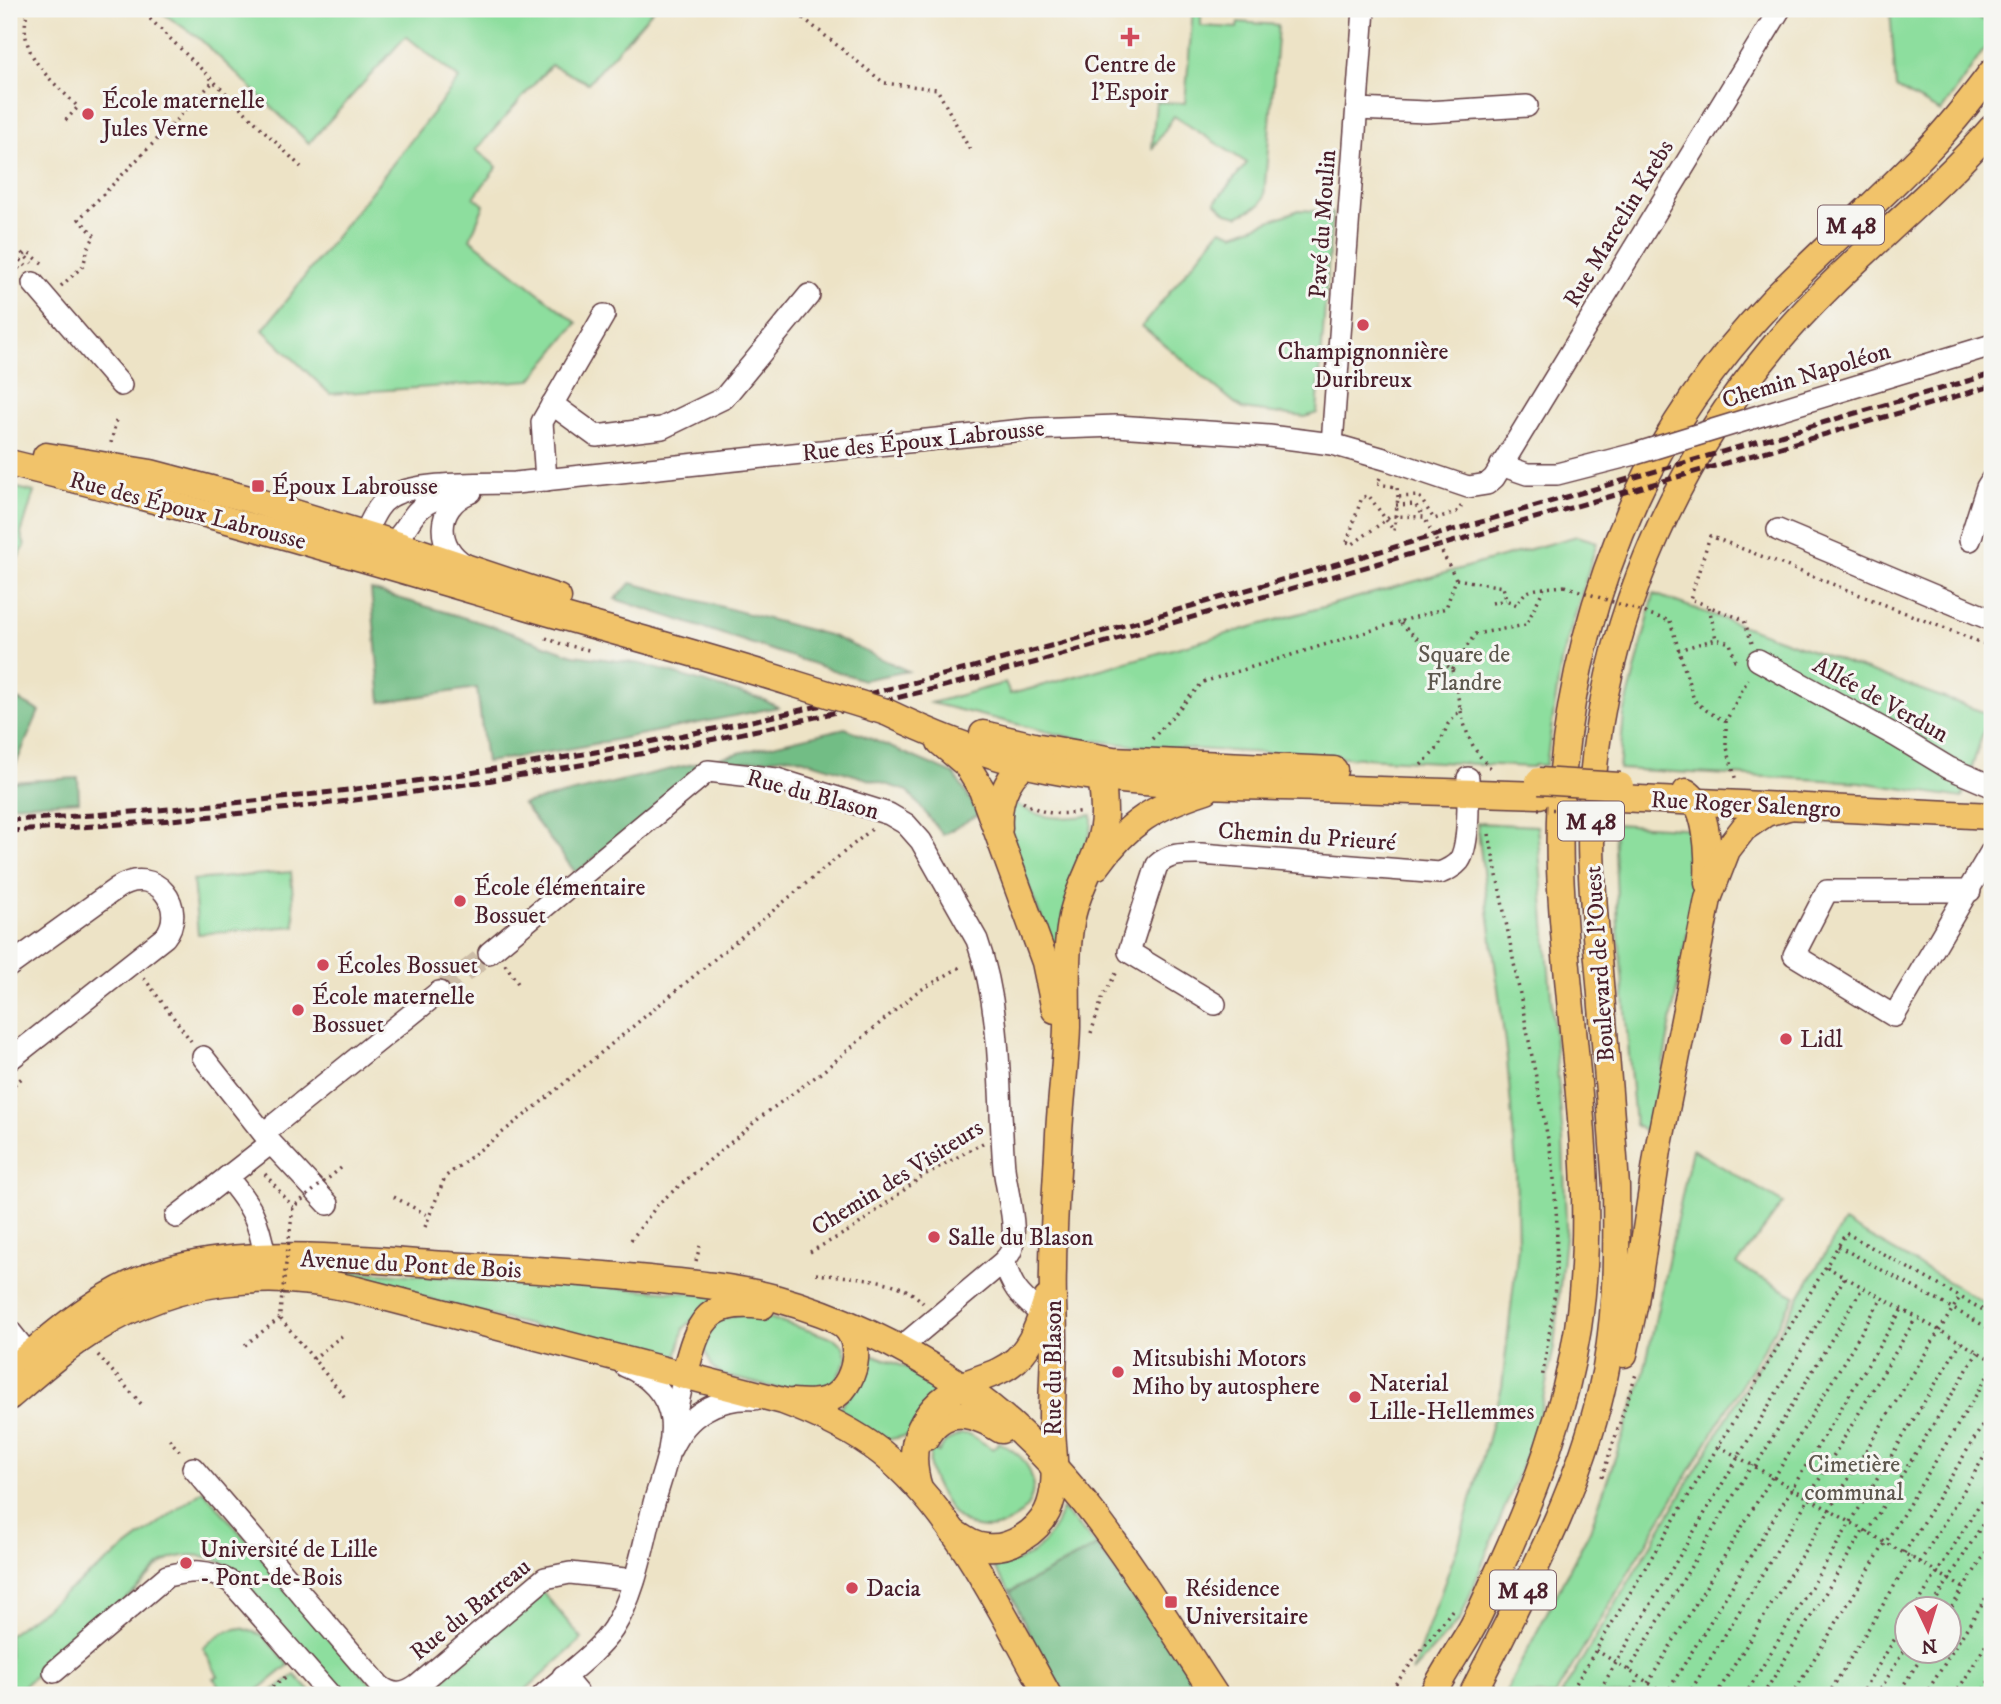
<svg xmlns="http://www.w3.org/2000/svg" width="2001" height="1704" font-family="'IM FELL DW Pica',serif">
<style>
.green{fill:#8dde9e;stroke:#6c7e64;stroke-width:2;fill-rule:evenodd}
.forest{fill:#72bd85;stroke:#5e6e58;stroke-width:2}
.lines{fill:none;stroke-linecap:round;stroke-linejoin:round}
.minor-tunnel{stroke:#ccbca7;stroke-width:21;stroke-dasharray:21 10;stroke-linecap:butt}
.minor-casing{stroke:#623c42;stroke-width:24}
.major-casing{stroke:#623c42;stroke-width:29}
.path{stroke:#623c42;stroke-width:3.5;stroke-dasharray:2 5;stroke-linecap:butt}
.minor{stroke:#fff;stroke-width:21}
.major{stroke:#f1c36a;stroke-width:26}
.rail{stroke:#4a1f2b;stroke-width:5;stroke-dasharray:10 5;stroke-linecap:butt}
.minor-bridge-casing{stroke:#623c42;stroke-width:24;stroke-linecap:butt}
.major-bridge-casing{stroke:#623c42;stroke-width:29;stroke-linecap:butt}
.path-bridge{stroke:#623c42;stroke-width:3.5;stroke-dasharray:2 5;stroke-linecap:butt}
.minor-bridge{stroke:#fff;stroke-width:21}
.major-bridge{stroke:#f1c36a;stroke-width:26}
.poi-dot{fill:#d1495b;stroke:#f6f6f2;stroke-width:2.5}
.labels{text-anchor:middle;stroke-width:6;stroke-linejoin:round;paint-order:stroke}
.shield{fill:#f6f6f2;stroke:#7e6067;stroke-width:2}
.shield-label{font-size:23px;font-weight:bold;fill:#4a1f2b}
.poi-label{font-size:24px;fill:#4a1f2b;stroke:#f6f6f2;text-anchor:start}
.street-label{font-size:24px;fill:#4a1f2b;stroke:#f6f6f2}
.park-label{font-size:24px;fill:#5e584e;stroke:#f6f6f2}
</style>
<rect width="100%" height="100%" fill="#f6f6f2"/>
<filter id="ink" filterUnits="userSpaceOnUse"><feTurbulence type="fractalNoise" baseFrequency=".0143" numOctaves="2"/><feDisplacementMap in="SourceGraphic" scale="14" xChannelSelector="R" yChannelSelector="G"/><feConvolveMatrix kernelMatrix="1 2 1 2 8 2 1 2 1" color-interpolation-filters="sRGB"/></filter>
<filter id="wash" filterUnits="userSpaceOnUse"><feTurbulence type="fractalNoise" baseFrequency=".00686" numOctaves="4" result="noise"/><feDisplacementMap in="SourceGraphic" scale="28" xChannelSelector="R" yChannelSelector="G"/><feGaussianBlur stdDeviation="1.57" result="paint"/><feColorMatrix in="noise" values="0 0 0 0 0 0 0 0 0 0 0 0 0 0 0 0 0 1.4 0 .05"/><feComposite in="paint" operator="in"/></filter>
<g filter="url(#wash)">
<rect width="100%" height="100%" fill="#ede3c6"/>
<g class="green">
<path d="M157,9H654L588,83L551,65L476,150L497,167L474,197L484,205L470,239L577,323L531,380L330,394L263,330L459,79L406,36L309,143L200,39Z"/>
<path d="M1193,9H1201V26L1237,28L1238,22L1278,25L1264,197L1260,205L1238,216L1227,213L1215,202L1247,163L1174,116L1152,149L1156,102L1185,103Z"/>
<path d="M1890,9H1979L1976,16L1992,25V38L1941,112L1896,88Z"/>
<path d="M1299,210L1332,212L1317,413L1305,417L1242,409L1142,326L1221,229L1234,234Z"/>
<path d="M9,486L34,492L21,534L25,546L9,572Z"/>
<path d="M1577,536L1597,542L1561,662L1546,765H1535L1532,767L1138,746L1073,738L931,703L1005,683L1010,694L1026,690Z"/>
<path d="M1654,594L1989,714L1962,798L1860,782L1619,769L1624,715Z"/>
<path d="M1010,800C1039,820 1058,820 1092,815V825L1058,959L1006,831Z"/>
<path d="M1477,823L1537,826L1563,1140L1566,1226L1554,1347L1537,1427L1460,1620L1412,1672L1460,1540L1502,1387L1518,1246L1516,1166L1507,1059Z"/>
<path d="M1614,824L1697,829L1696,887L1650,1135L1635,1125L1618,928Z"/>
<path d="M291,872L295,926L198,934L193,880Z"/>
<path d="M1692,1149L1783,1203L1737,1265L1795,1296L1555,1695H1504L1590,1530L1643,1377Z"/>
<path d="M1844,1222L1992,1307V1695H1561ZM1906,1610H1948V1652H1906Z"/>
<path d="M336,1270L678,1292L723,1297L699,1314L684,1328L675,1363L335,1275Z"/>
<path d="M748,1311L835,1339L843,1346L847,1358L833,1386L797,1393L722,1375L713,1368L703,1347L713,1322Z"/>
<path d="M869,1353L925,1375L943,1388L910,1435L882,1441L835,1412L864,1380Z"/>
<path d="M961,1434H969L993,1449L999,1442C1007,1447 1019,1453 1024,1461C1057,1508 989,1552 953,1513C948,1508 945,1501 941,1495C932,1479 927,1469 931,1450L939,1452L946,1441Z"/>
<path d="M203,1490L381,1695H341L231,1567C213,1556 194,1552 174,1558C156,1564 146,1581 133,1593C94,1628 52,1660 13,1695H9V1635Z"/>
<path d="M1062,1509L1097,1546L1010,1592L991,1563C1029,1567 1050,1542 1062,1509Z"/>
<path d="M542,1591L582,1639L520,1695H426Z"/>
<path d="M241,1628L263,1635L289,1665L252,1695H227L213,1678L218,1676L203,1648C216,1637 224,1630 241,1628Z"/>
<path d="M295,1675L314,1695H267Z"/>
</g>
<g class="forest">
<path d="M631,583L832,636L908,671L863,680L615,599Z"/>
<path d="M371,590L492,626L573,655L641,664L764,700L778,707L574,748L486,762L477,688L381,702Z"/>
<path d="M9,695L39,711L9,780Z"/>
<path d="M845,728L954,774L979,814L943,835L908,791L791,756L706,767L576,873L523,804Z"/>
<path d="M78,778L79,801L9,805V782Z"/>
<path d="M1097,1546L1192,1676V1695H1065L1034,1643L1010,1592Z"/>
</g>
</g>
<g filter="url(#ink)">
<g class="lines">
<path class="minor-tunnel" d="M439,992L489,953"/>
<defs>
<g id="minor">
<path d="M1357,109L1426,112L1527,106"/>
<path d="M33,283L121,385"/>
<path d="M552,404L596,436L662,428L724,398L809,295"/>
<path d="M1762,415L1992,345"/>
<path d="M1332,444L1364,9"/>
<path d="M1501,465L1527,474H1557L1635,454"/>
<path d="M546,480L542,422L604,315"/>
<path d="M471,492C457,494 441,495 428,503C413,511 410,524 399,536C391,546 379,553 368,560C364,545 364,536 370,523C375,513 380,503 390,497C415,481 484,484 515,483L1032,429L1117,426L1269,436L1332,444L1388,460L1468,487L1487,484L1494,478L1780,9"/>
<path d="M1778,530L1992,620"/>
<path d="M1970,540L1987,487L1992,479"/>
<path d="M466,565C435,548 435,507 469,493"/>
<path d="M1758,660L1896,736L1949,768L1989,785"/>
<path d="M1970,891H1827L1794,955L1894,1016L1992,850"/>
<path d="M489,953L708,771L777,779L889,814L906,824L921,841L977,940C1003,1013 998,1092 1004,1168C1007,1193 1017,1223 1012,1248C1011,1253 1007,1257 1004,1261C1013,1291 1020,1295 1042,1315"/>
<path d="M9,966L117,888C156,862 188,909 165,937L9,1060"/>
<path d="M1215,1004L1129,952L1157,865C1170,853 1183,854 1201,854L1440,873C1447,870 1454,867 1459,861C1470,846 1468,797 1468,778"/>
<path d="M203,1057L271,1143L328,1204"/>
<path d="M264,1133L439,992"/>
<path d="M227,1177C252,1207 258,1218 265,1256"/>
<path d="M176,1217L271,1143"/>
<path d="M9,1330L29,1355"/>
<path d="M899,1349L1004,1261"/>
<path d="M673,1425L684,1376"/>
<path d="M671,1449C687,1414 717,1397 755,1399"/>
<path d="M193,1468L380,1686C393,1696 404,1695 417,1686L545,1578L570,1573L634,1580"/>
<path d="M54,1672L167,1576C193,1570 207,1569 231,1582L330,1695"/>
<path d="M563,1676L579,1695"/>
<path d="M543,1695C565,1675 597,1653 613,1629C636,1593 643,1545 654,1503C661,1477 674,1447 671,1420C668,1394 648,1375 625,1366"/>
</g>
<g id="major">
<path d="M46,456L151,473L249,499L393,543L558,598"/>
<path d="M9,463C183,505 355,556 526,606C615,632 704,655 792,683"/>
<path d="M886,712C938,737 994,759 1051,770C1137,787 1228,785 1316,788C1390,790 1464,793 1539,795"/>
<path d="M983,734L1034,746L1113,760L1334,770"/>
<path d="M940,742L966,764L982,790L1045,962L1055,1010"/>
<path d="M1686,792C1709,806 1709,859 1708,883"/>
<path d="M1619,798L1992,816"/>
<path d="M999,828C997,798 1009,768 1039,757"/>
<path d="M1097,866C1128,822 1156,806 1206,790"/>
<path d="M1624,1354L1635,1302L1658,1150L1708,899L1727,850L1744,828L1766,813L1792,806"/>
<path d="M9,1372C56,1332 102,1290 162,1272C253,1244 370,1261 465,1266C527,1269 588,1273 649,1279C691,1283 734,1287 775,1298C840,1316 905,1348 961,1385C1075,1462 1141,1583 1215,1695"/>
<path d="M684,1376C697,1328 703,1298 762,1306"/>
<path d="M9,1397C37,1373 66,1347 98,1328C177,1279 267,1269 357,1290L783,1401C818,1414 853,1430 882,1453C956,1513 1002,1613 1048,1695"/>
<path d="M792,1402C806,1403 822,1404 835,1396C858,1380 865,1335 837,1321"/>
<path d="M926,1437C945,1404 974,1413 1001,1430"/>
<path d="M919,1488C908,1454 915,1425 941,1401C948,1396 955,1389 963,1385C981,1377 1000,1374 1016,1360C1033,1344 1040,1321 1047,1299"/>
<path d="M953,1532C964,1539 973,1546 986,1547C1010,1550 1037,1532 1047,1512C1061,1483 1051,1448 1052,1418C1052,1391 1054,1365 1054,1339C1054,1316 1052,1293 1053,1270C1053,1224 1057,1178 1059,1133C1061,1097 1066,1062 1067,1027C1067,992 1065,956 1071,922C1077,883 1105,852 1104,811C1103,785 1104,766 1077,754"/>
<path d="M1432,1695C1443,1674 1456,1654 1469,1633C1481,1613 1490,1589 1500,1568C1535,1491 1565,1412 1578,1328C1600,1175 1566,1022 1560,869C1556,741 1583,616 1635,500C1668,427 1718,358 1773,300C1826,246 1884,197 1935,142C1955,120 1974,96 1992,72"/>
<path d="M1472,1695C1520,1597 1576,1499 1601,1392C1617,1325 1617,1255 1616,1186C1611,1114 1605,1042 1599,971C1595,927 1591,883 1591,839C1589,659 1661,481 1776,344C1841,266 1925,205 1992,128"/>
</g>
</defs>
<use href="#minor" class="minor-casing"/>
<use href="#major" class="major-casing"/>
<g class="path">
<path d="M28,9C15,54 50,78 78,107L65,121"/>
<path d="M140,9L301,167"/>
<path d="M792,9L884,83L937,89L970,150"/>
<path d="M9,247L20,251L32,263"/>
<path d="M9,253H13L26,266"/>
<path d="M24,255L28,252L42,263"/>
<path d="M9,259L20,269"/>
<path d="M61,286L83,266L89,245L95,236L79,219L214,81"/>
<path d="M111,443L116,421"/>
<path d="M1380,478L1377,484L1397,487L1398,497"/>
<path d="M1396,505L1415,504L1424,517"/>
<path d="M1347,542L1362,497L1369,496L1394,531L1398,497L1419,496L1434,519L1459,511L1462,504"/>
<path d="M1544,588C1529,590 1524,591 1517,605L1506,600L1503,587L1456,579L1446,608L1399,622L1452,670L1475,634L1526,625L1544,588L1565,586"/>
<path d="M1492,603L1506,600"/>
<path d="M1709,607L1716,639"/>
<path d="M1670,621L1694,700C1703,709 1714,716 1726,721L1748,679"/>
<path d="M546,638L561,644L589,650"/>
<path d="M1752,643L1744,620L1690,599L1710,536L1992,647"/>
<path d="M1678,650L1716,639L1730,643L1735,660H1738"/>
<path d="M1452,670C1462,708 1461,742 1492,769"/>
<path d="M1726,721V744L1736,781"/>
<path d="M1152,739L1203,682L1399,622"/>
<path d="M1421,765L1438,748L1448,724L1462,708"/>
<path d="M1023,802C1042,814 1060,816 1082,811"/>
<path d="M1489,834L1553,1165L1557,1224L1556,1272L1553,1310L1542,1379"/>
<path d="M505,964L519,985"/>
<path d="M144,978L191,1041"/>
<path d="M1091,1033L1103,996L1118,970"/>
<path d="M9,1089L23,1077"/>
<path d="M265,1174L293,1207"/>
<path d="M394,1197L429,1216"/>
<path d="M425,1227L445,1177L539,1104L872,829"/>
<path d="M631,1240L659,1203L762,1116L822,1072L917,992L962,966"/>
<path d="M1838,1246L1992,1330"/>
<path d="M810,1252L854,1228L921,1177L983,1143"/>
<path d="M696,1261L700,1246"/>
<path d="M1827,1267L1992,1360"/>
<path d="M816,1274C850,1278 899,1276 923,1303"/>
<path d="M9,1300L15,1310"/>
<path d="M245,1345L280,1318"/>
<path d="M98,1355L143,1406"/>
<path d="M313,1359L344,1334"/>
<path d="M169,1439L181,1453"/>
<path d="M1719,1446L1964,1588"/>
<path d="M1755,1467L1863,1287"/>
<path d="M1602,1477L1637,1371"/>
<path d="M1774,1478L1882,1298"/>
<path d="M1808,1498L1916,1318"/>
<path d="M1867,1532L1978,1352"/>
<path d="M1904,1553L1992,1410"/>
<path d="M1920,1562L1992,1444"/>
<path d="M1914,1610L1992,1484"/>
<path d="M1930,1610L1992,1509"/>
<path d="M1948,1613L1992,1543"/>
<path d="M1596,1650L1668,1695"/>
<path d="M1629,1670L1752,1465"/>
<path d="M1648,1683L1772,1477"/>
<path d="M1666,1694L1902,1309"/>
<path d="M261,1695L287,1676"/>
<path d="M1387,1695L1453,1609"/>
<path d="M1569,1695L1846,1233L1992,1315"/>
<path d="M1597,1695L1845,1277"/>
<path d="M1628,1695L1639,1677"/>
<path d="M1688,1695L1809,1498"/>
<path d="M1716,1695L1960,1297"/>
<path d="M1745,1695L1961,1342"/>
<path d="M1763,1695L1864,1530"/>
<path d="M1792,1695L1992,1369"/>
<path d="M1828,1695L1912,1557"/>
<path d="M1860,1695L1906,1621"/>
<path d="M1877,1695L1906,1647"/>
<path d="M1897,1695L1925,1652"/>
<path d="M1925,1695L1992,1588"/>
<path d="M1955,1695L1992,1635"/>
<path d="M1980,1695L1992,1676"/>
</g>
<use href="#minor" class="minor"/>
<use href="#major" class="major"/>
<g class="rail">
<path d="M9,820C268,807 526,771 779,715C966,673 1149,618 1333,565C1553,501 1772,437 1992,374"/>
<path d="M9,831C359,814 698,753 1037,662L1992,386"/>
</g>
<defs>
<path id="minor-bridge" d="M1635,454L1762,415"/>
<g id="major-bridge">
<path d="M792,683L886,712"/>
<path d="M1539,781L1620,786"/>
</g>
</defs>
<use href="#minor-bridge" class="minor-bridge-casing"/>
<use href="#major-bridge" class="major-bridge-casing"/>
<g class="path-bridge">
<path d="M1347,542L1353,544L1391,516L1424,517L1456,579"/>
<path d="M1565,586L1670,621"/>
<path d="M1538,809L1618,812"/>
<path d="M341,1168L293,1207L280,1312V1318L347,1400"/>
</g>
<use href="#minor-bridge" class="minor-bridge"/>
<use href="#major-bridge" class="major-bridge"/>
</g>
</g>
<g class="poi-dot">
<path d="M1126.5 26.5h7v7h7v7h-7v7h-7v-7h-7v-7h7z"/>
<circle cx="88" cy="114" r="7"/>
<circle cx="1363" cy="325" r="7"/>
<rect x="251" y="479" width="14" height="14" rx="3.5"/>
<circle cx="460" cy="901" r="7"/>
<circle cx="323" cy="965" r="7"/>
<circle cx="298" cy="1010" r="7"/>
<circle cx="1786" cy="1039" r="7"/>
<circle cx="934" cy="1237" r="7"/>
<circle cx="1118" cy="1372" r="7"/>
<circle cx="1355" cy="1397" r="7"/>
<circle cx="186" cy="1563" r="7"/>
<circle cx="852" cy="1588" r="7"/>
<rect x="1164" y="1595" width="14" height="14" rx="3.5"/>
</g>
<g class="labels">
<g class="shield">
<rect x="1818" y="205.5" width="66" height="39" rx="5"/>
<rect x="1558" y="801.5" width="66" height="39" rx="5"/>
<rect x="1490" y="1570.5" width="66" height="39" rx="5"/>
</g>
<g class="shield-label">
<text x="1851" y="233">M 48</text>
<text x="1591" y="829">M 48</text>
<text x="1523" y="1598">M 48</text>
</g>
<g class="poi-label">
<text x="1130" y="72" text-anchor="middle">Centre de<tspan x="1130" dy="28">l'Espoir</tspan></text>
<text x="102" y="108">École maternelle<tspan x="102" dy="28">Jules Verne</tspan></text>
<text x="1363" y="359" text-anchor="middle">Champignonnière<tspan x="1363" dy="28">Duribreux</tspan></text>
<text x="272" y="494">Époux Labrousse</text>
<text x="474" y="895">École élémentaire<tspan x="474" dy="28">Bossuet</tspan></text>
<text x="337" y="973">Écoles Bossuet</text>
<text x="312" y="1004">École maternelle<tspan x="312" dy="28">Bossuet</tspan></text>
<text x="1800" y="1047">Lidl</text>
<text x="948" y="1245">Salle du Blason</text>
<text x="1132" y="1366">Mitsubishi Motors<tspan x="1132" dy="28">Miho by autosphere</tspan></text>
<text x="1369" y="1391">Naterial<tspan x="1369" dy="28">Lille-Hellemmes</tspan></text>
<text x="200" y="1557">Université de Lille<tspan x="200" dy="28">- Pont-de-Bois</tspan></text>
<text x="866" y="1596">Dacia</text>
<text x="1185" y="1596">Résidence<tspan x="1185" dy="28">Universitaire</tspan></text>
</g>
<g class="street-label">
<text transform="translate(1618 223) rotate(-59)" y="8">Rue Marcelin Krebs</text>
<text transform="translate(1322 224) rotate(-86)" y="8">Pavé du Moulin</text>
<text transform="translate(1806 375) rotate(-17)" y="8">Chemin Napoléon</text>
<text transform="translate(923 440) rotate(-6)" y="8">Rue des Époux Labrousse</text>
<text transform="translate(188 510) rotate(15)" y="8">Rue des Époux Labrousse</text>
<text transform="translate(1881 699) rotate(29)" y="8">Allée de Verdun</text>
<text transform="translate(813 794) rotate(15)" y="8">Rue du Blason</text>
<text transform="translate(1746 804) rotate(3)" y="8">Rue Roger Salengro</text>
<text transform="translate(1307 836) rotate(4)" y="8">Chemin du Prieuré</text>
<text transform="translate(1599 964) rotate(-94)" y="8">Boulevard de l'Ouest</text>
<text transform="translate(897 1177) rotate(-32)" y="8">Chemin des Visiteurs</text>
<text transform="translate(411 1264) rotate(3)" y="8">Avenue du Pont de Bois</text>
<text transform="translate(1053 1368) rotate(-90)" y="8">Rue du Blason</text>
<text transform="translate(470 1609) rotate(-39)" y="8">Rue du Barreau</text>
</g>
<g class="park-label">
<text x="1464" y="662">Square de<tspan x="1464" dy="28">Flandre</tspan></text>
<text x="1854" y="1472">Cimetière<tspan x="1854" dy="28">communal</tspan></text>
</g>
</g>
<rect width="2001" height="1704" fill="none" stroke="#f6f6f2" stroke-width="35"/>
<g transform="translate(1928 1630) rotate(176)"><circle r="33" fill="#f6f6f2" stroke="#b1a0a2" stroke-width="2"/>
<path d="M0-5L12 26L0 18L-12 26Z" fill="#d1495b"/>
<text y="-10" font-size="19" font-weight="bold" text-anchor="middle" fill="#4a1f2b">N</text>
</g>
</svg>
